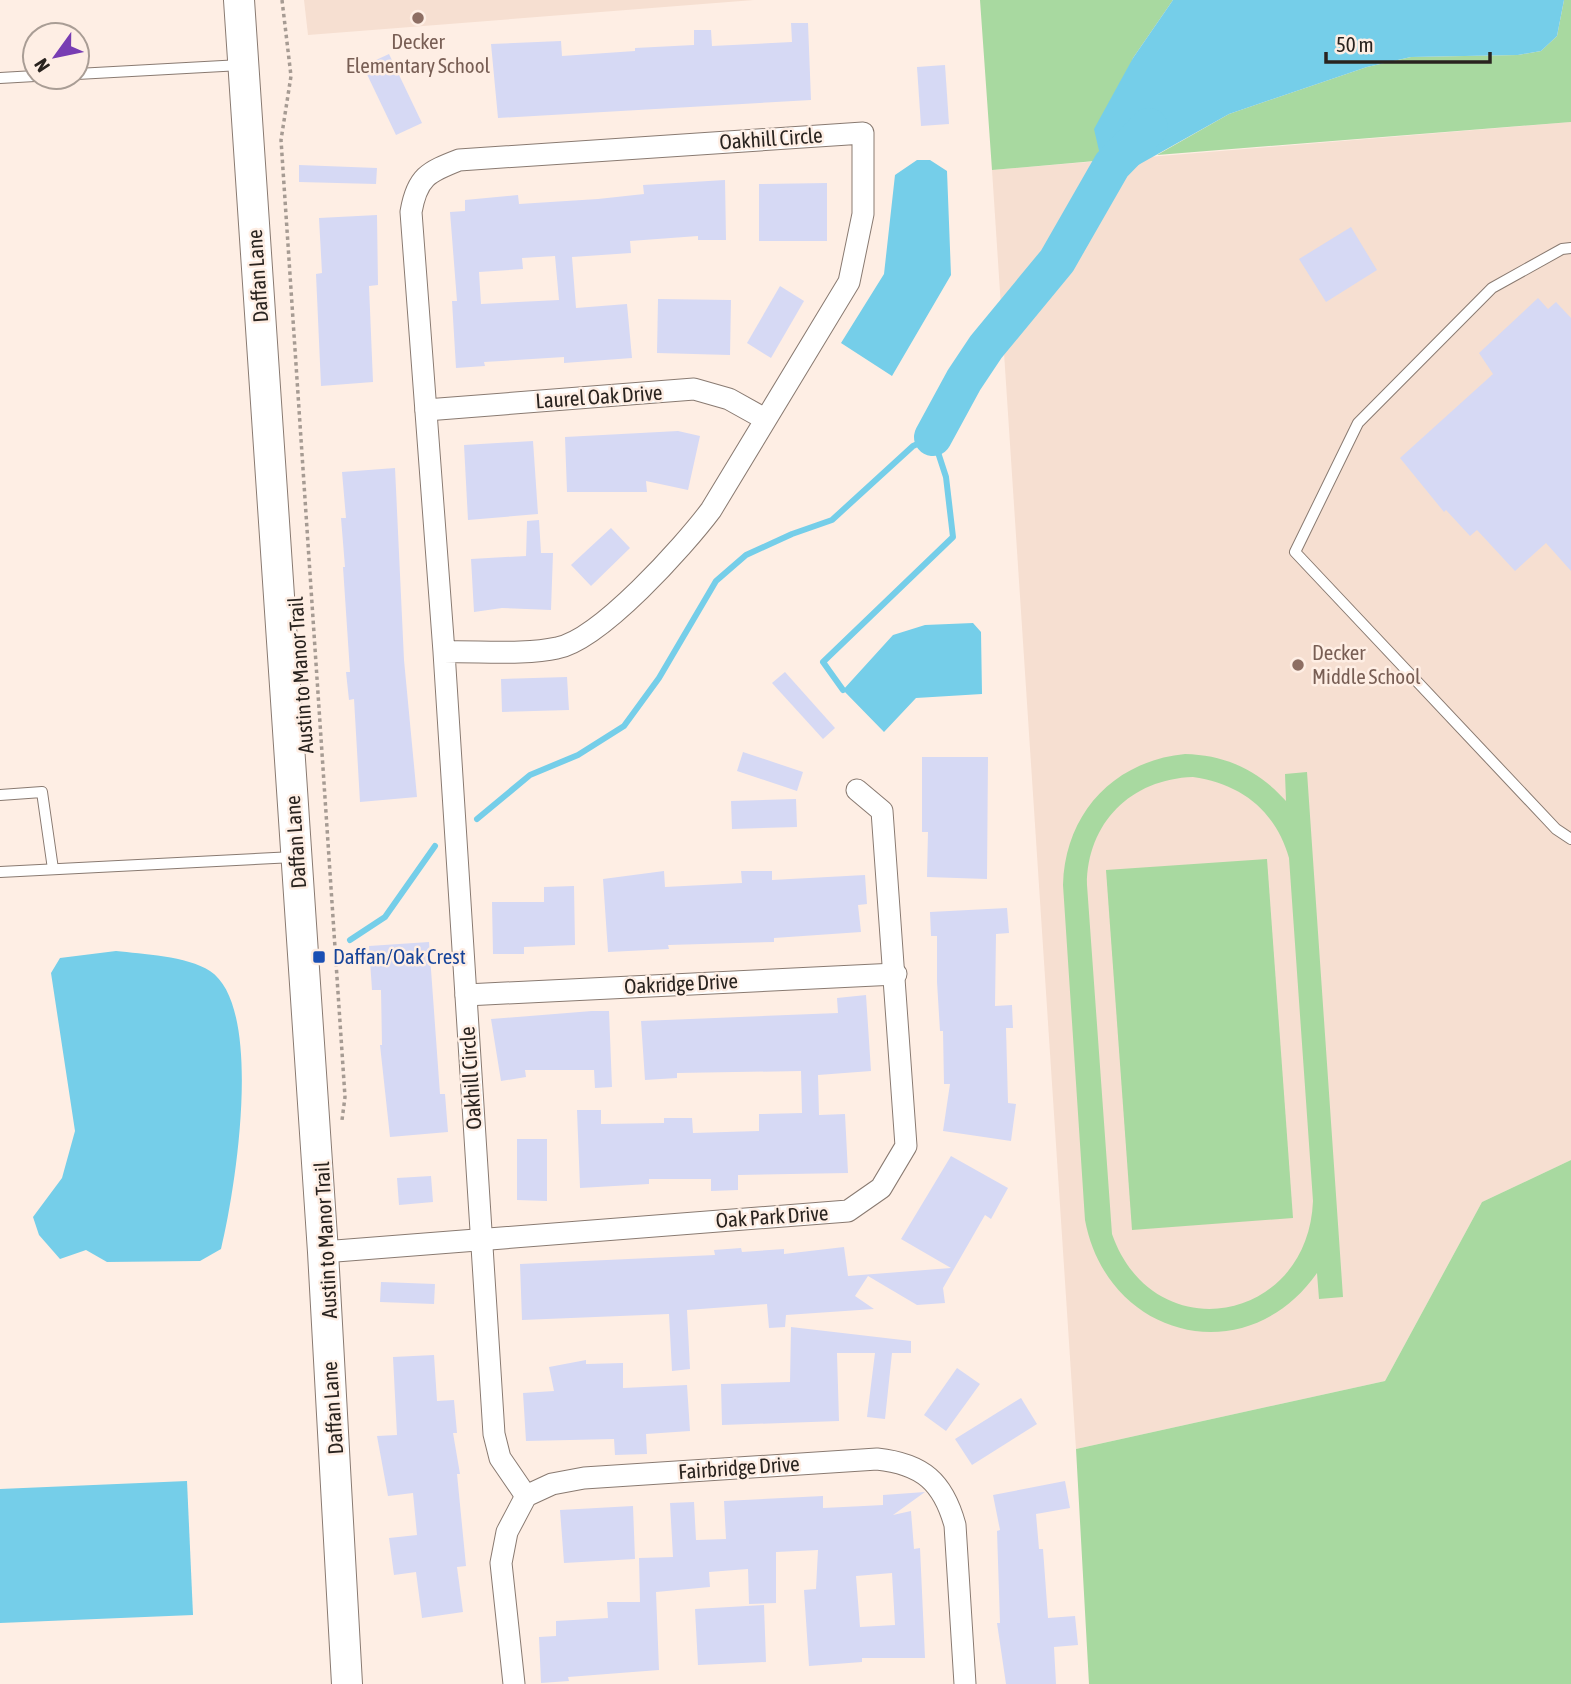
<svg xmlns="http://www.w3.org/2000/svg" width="1571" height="1684" font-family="'Asap Condensed',sans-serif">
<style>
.built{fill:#f6dfd1}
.green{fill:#a8d9a0;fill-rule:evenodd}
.water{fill:#75cee9}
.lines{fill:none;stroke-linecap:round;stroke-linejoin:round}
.stream{stroke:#75cee9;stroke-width:6}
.river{stroke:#75cee9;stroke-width:38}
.building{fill:#d6d9f4;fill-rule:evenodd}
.lane-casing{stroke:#897a71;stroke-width:12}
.street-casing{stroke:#897a71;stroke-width:23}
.secondary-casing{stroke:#897a71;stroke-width:32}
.path{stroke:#a69b93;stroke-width:3.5;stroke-dasharray:3.5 3.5;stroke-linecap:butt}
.lane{stroke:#fff;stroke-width:10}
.street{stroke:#fff;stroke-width:21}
.secondary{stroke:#fff;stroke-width:30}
.education-dot{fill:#8d6e63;stroke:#feeee4;stroke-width:2.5}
.transit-dot{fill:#1a4fb4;stroke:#feeee4;stroke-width:2.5}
.labels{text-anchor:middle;stroke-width:5;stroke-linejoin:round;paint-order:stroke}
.education-label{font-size:21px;fill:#785e54;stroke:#feeee4}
.street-label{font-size:21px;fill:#29231f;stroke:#feeee4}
.transit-label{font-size:21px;fill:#164399;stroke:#feeee4;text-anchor:start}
</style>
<rect width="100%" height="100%" fill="#feeee4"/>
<g class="built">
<path d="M304,0H754L308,35Z"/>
<path d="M1571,122V1160L1482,1202L1385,1381L1076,1449L992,170Z"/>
</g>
<g class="green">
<path d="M980,0H1173L1133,58L1100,155L1106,160L992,170Z"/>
<path d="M1564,0H1571V122L1157,155L1229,114L1367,67L1411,57L1518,55L1541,51L1557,36Z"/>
<path d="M1185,754C1227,755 1259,771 1286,801L1285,774L1307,772L1343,1297L1319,1299L1317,1273C1246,1374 1107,1338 1085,1220L1063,885C1065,813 1114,761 1185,754ZM1193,777C1241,784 1275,810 1289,858L1313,1201C1308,1324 1153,1351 1112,1234L1087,885C1087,823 1131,779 1193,777Z"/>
<path d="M1267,859L1293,1218L1132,1230L1106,870Z"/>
<path d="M1571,1160V1684H1089L1076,1449L1385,1381L1482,1202Z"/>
</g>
<g class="water">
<path d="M1173,0H1564L1557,36L1541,51L1518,55L1411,57L1367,67L1229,114L1124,173L1100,155L1094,129L1133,58Z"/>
<path d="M917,160H930L947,171L951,275L892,376L841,343L884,274L895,175Z"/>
<path d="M973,623L981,632L982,694L916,698L884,732L843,690L893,635L925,625Z"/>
<path d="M116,951C142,954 187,956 210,971C265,1007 235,1192 221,1249L200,1261L107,1262L86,1250L60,1259L39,1235L33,1217L62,1178L75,1131L51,973L60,958Z"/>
<path d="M187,1481L193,1615L0,1623V1489Z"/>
</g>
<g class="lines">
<g class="stream">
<path d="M477,819L530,775L578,755L624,726L659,678L716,581L746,555L792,534L832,520L913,446L933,437L946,477L953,537L823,662L843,690"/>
<path d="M350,940L385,917L435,846"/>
</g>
<path class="river" d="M933,437L964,380L986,347L1057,261L1112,165L1149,127"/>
</g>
<g class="building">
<path d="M791,23H808L811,100L498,118L491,44L561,41L562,56L635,51V48L694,45V30H711L712,46L792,42Z"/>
<path d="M389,54L422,123L396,135L363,66Z"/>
<path d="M945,65L949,124L921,126L917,67Z"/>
<path d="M299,165L377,168L376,184L299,182Z"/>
<path d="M725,180L726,240H698V236L630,241L631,253L572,257L576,308L627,304L632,358L564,363V357L484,362L485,366L456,368L452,301H457L450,212L465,211V200L518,195L519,204L598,199L644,194L643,185ZM555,256L559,300L481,304L479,272L523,269L522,258Z"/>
<path d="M827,183V241H759V184Z"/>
<path d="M377,215L378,285L369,286L373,382L321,386L316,274L322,273L319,218Z"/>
<path d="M1351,227L1377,270L1326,302L1299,259Z"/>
<path d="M780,286L804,301L771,358L747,343Z"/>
<path d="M1538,298L1548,309L1556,302L1571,318V571L1546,543L1515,571L1477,530L1470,536L1446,510L1444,512L1400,458L1493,374L1479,353Z"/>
<path d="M658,299L731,300L730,355L657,353Z"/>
<path d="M678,431L700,436L688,490L646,481L647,492H567L565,437Z"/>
<path d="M533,441L538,514L468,520L464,445Z"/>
<path d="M395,468L404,660L417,797L360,802L354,699L349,700L346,672H350L343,567H345L341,518H346L342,472Z"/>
<path d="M539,520L541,553H553L551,610L502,608L474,612L471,559L526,556L527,521Z"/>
<path d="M611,528L630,548L591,586L571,565Z"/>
<path d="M785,672L835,728L823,739L772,683Z"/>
<path d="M567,677L569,710L502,712L501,679Z"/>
<path d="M743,752L803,772L797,791L737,771Z"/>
<path d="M922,757H988L987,879L927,877L928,832H922Z"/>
<path d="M796,799L797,827L732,829L731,801Z"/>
<path d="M664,871L665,887L742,883L741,871H772V880L865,875L867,904L858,905L861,932L774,938V942L668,945L669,949L608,952L603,879Z"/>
<path d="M574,886L575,945L524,947V954H493L492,902H544V887Z"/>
<path d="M1007,908L1009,933L996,934L995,1006L1012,1005L1013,1028H1006L1008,1103L1016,1104L1011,1141L943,1131L950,1084H944L943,1031H940L937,982V936H931L930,912Z"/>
<path d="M429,942L440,1094H445L448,1132L390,1137L380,1045H382L381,990H372L369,946Z"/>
<path d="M866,995L871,1071L818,1075L819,1115L845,1114L848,1173L738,1175V1190L711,1191V1179H649V1184L580,1188L577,1110H601V1124L664,1123V1118H692L693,1133L759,1131V1114L802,1113L801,1071L677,1073V1078L645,1080L641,1021L838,1013L837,998Z"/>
<path d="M592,1011H609L612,1087L595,1088L594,1070H525L526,1077L501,1081L491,1019Z"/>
<path d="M517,1139H547V1201L517,1200Z"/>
<path d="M951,1156L1008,1188L991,1219L985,1215L943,1288L945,1303L917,1305L868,1276L855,1296L874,1309L786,1315L785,1327L769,1328L767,1304L687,1310L690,1369L672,1371L669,1314L522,1320L520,1264L715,1255L714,1250L741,1248L742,1252L784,1249V1254L844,1247L848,1276L951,1268L901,1239Z"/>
<path d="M431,1176L433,1202L399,1205L397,1178Z"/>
<path d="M381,1282L435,1284L434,1304L380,1302Z"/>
<path d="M791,1327L911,1341V1353H892L885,1419L867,1417L875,1353H837L839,1421L722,1425L721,1384L790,1382Z"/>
<path d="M434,1355L437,1401L454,1400L457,1433H453L460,1474H457L466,1566L457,1567L463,1612L422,1618L416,1572L394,1575L389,1538L417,1535L413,1493L388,1496L377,1436L397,1435L393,1357Z"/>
<path d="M586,1360V1364L623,1363V1388L687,1385L690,1431L646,1434L647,1454L615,1455L614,1439L526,1441L523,1393L554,1391L549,1367Z"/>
<path d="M957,1368L980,1384L946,1431L924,1415Z"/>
<path d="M1021,1398L1037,1424L972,1465L955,1439Z"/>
<path d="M1065,1481L1070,1508L1036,1514L1039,1549H1043L1048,1618L1075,1616L1078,1645L1054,1647L1056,1684H1006L997,1623H1000L997,1531L1000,1530L993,1495Z"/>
<path d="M925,1492L893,1515L911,1511L914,1549L920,1548L925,1658H862V1662L809,1666L804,1590L816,1589L818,1550L776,1552V1603L749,1604L748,1569L709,1572L710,1587L656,1592L659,1670L568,1677L569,1681L541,1683L539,1637L556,1636V1621L608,1618L607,1602H640L639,1558L673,1557L670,1503L694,1502L696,1540L726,1539L724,1501L823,1496V1508L864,1506L883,1505V1495ZM892,1573L895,1625L860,1627L856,1576Z"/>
<path d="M633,1506L635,1559L564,1563L560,1510Z"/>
<path d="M764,1605L766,1662L698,1665L695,1609Z"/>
</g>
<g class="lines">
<defs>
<g id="lane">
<path d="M77,74L241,65"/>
<path d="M0,78L35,76"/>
<path d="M1571,248L1562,249L1492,288L1358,423L1295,552L1556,829L1571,839"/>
<path d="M0,795L42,792L53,869"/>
<path d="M0,872L294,857"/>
</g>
<g id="street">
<path d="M426,410L694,389L729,399L765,419"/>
<path d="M444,652L411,212C417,177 428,172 459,160L863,133V214L849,282L711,510C684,546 600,640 557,648C526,655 478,651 444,652L494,1434L500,1458L526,1496"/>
<path d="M466,995L896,974"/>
<path d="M323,1252L848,1211L881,1188L906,1146L882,811L857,790"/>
<path d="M514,1684L501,1563L507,1532L526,1496L552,1484L584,1478L877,1459C923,1464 943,1482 955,1525L965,1684"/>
</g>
<path id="secondary" d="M239,0L323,1252L347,1684"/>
</defs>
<use href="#lane" class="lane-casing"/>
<use href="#street" class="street-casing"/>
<use href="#secondary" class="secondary-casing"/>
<path class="path" d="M282,0L291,76L281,140L345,1097L342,1120"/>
<use href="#lane" class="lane"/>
<use href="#street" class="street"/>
<use href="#secondary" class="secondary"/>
</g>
<g class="education-dot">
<circle cx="418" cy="18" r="7"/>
<circle cx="1298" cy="665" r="7"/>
</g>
<rect class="transit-dot" x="312" y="950" width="14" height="14" rx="3.5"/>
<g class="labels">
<g class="education-label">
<text x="418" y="49">Decker<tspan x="418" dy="24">Elementary School</tspan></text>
<text x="1312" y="660" text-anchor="start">Decker<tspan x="1312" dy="24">Middle School</tspan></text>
</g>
<g class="street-label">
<text transform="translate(771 139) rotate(-4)" y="7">Oakhill Circle</text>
<text transform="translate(258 276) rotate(-94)" y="7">Daffan Lane</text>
<text transform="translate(599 397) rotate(-4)" y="7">Laurel Oak Drive</text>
<text transform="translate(301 675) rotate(-94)" y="7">Austin to Manor Trail</text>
<text transform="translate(296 842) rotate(-94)" y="7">Daffan Lane</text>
<text transform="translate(681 984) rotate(-3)" y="7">Oakridge Drive</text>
<text transform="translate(471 1078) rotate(-94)" y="7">Oakhill Circle</text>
<text transform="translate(772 1217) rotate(-4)" y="7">Oak Park Drive</text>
<text transform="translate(326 1240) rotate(-93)" y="7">Austin to Manor Trail</text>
<text transform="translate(333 1408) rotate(-94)" y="7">Daffan Lane</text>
<text transform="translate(739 1468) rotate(-4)" y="7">Fairbridge Drive</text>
</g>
<g class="transit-label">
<text x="333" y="964">Daffan/Oak Crest</text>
</g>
</g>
<g transform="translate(56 56) rotate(237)"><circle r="33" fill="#feeee4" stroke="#a99d95" stroke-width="2"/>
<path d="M0-5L12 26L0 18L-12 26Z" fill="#783db3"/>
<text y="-10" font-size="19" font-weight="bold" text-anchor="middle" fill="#29231f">N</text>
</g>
<path d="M1326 52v10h164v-10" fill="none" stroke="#29231f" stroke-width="3.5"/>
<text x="1336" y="52" font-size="21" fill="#29231f" stroke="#feeee4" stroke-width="5" paint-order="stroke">50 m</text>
</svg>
